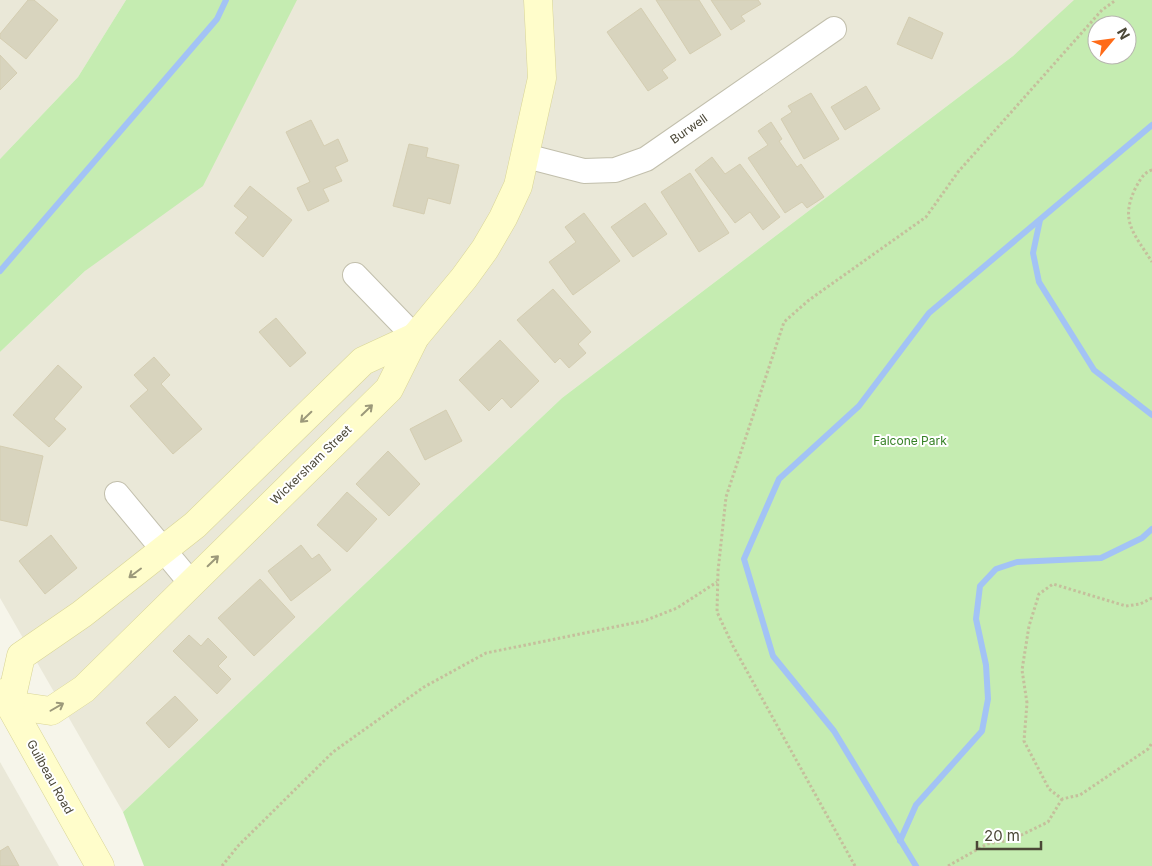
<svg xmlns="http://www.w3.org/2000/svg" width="1152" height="866" font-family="Inter,sans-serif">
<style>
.residential{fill:#eae8d8}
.green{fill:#c5ecb1;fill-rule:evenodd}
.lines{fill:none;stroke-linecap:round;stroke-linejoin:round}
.stream{stroke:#a3c3f5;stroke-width:6}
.building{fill:#d8d4be;stroke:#d4cdb1}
.street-casing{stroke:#c2bfac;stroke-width:26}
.secondary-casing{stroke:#d9d597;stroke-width:29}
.path{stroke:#c5bf9c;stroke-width:3;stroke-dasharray:2.5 2.5;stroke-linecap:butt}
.street{stroke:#fff;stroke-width:24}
.secondary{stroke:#fffdcb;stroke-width:28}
.oneway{stroke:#9c997a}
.labels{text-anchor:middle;stroke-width:4;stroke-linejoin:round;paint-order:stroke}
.street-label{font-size:12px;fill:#4b4737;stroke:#fff}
.park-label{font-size:12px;fill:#358125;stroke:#fff}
</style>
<rect width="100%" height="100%" fill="#f6f5ea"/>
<g class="residential">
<path d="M0,0H126L78,77L0,159Z"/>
<path d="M289,0H1081L1013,56L562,398L123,812L0,598V352L85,271Z"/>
<path d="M0,762L59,866H0Z"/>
</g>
<g class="green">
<path d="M126,0H297L203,186L85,271L0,352V159L78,77Z"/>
<path d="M1074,0H1152V866H144L123,812L562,398L1013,56ZM1097,25H1127V55H1097Z"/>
</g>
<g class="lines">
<g class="stream">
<path d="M1040,220L1033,253L1039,282L1094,370L1152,415"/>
<path d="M0,271L217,19L226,0"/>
<path d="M900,841L916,805L982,731L988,699L986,665L976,619L980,586L996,569L1017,562L1101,558L1142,538L1152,529"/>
<path d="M916,866L834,731L773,656L744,559L779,479L859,406L929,313L1152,125"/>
</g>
</g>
<g class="building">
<path d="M28,0H34L58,20L26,59L0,38V34Z"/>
<path d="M656,0H699L721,35L690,54Z"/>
<path d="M711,0H758L761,4L741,16L745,21L731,30Z"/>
<path d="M641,8L676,60L662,70L668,78L648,91L607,32Z"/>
<path d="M909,17L943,33L932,59L897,44Z"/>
<path d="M0,55L17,73L0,90Z"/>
<path d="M866,86L880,109L845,130L831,107Z"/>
<path d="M811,93L839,139L804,159L781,119L792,112L788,106Z"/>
<path d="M311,120L324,146L338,139L348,161L335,167L342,181L323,189L329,201L308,211L297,188L310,182L286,132Z"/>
<path d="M771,122L782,139L779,141L797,167L801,164L824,197L807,208L802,202L785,213L748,158L768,145L758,131Z"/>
<path d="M409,144L428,148L426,157L459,165L450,204L428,198L424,214L393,206Z"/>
<path d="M712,157L725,174L740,164L780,217L763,230L750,212L735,223L695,170Z"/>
<path d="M690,173L729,233L699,252L661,192Z"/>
<path d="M250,186L292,220L263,257L235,233L248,217L234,206Z"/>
<path d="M645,203L667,234L633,257L611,227Z"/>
<path d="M584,213L620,261L573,295L549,262L576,242L565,227Z"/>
<path d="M553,289L591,332L578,344L586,353L569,368L560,358L555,363L517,320Z"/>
<path d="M276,318L306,353L290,367L259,332Z"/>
<path d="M500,340L539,381L511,408L502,398L489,411L459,380Z"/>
<path d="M154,357L170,375L161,384L202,429L173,454L130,406L148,390L134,375Z"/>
<path d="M58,365L82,387L54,419L66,429L49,447L13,415Z"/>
<path d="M446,410L462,441L425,460L410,429Z"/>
<path d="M0,446L43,456L27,526L0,520Z"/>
<path d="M388,451L420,484L389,516L356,484Z"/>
<path d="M347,492L377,519L347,552L317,525Z"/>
<path d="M51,535L77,568L45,594L19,561Z"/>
<path d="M301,545L312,559L319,554L331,570L291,601L268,571Z"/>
<path d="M260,579L295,617L254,656L218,618Z"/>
<path d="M189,635L201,646L208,638L227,657L218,666L231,679L217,694L173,651Z"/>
<path d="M175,696L198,720L169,748L146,723Z"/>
<path d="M8,846L19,866H0V851Z"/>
</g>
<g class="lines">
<defs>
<g id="street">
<path d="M526,156L584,171L615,170L646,159L834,29"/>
<path d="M355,275L415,337"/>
<path d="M117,494L191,583"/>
</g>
<g id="secondary">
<path d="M3,693L100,866"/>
<path d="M10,705L51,711L84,689L389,389L415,337L464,278L485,249L503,218L518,186L542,78L538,0"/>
<path d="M10,705L21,656L82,614L195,525L363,361L415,337"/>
</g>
</defs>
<use href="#street" class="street-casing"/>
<use href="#secondary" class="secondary-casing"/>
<g class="path">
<path d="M1152,170C1144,172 1140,180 1136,187C1119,221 1134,233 1152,262"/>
<path d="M1152,598L1140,604L1126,606L1053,584L1039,594L1029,626L1022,670L1027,703L1024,741L1049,789L1062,799L1080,795L1148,749L1152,743"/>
<path d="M222,866L238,846L333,752L424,687L486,653L644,621L677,608L717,582"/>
<path d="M855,866L733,646L717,612L718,571L726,497L784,322L809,300L926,217L958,172L1102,10L1116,0"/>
<path d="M948,866L987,844L1011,840L1048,822L1062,799"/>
</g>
<use href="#street" class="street"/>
<use href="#secondary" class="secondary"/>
</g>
<defs><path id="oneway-shaft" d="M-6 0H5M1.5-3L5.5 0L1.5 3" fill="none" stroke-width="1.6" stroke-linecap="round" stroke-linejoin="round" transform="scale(1.25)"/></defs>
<g class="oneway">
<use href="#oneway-shaft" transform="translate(367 410) rotate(-44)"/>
<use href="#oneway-shaft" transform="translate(306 417) rotate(136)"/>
<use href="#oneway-shaft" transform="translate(213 561) rotate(-44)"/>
<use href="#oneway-shaft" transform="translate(135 573) rotate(143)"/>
<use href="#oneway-shaft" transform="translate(57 707) rotate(-30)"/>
</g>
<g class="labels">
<g class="street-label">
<text transform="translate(689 129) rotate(-35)" y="4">Burwell</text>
<text transform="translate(311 465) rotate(-44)" y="4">Wickersham Street</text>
<text transform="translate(50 777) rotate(61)" y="4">Guilbeau Road</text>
</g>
<g class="park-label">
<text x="910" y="445">Falcone Park</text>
</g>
</g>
<g transform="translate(1112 40) rotate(61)"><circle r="24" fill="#ffffff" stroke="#b7b5af"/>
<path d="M0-4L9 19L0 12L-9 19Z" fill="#ff6b18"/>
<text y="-8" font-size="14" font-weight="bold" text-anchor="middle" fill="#4b4737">N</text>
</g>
<path d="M977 841v8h64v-8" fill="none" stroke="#4b4737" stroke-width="2.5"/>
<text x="984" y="841" font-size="15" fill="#4b4737" stroke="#ffffff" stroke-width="4" paint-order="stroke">20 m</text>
</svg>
